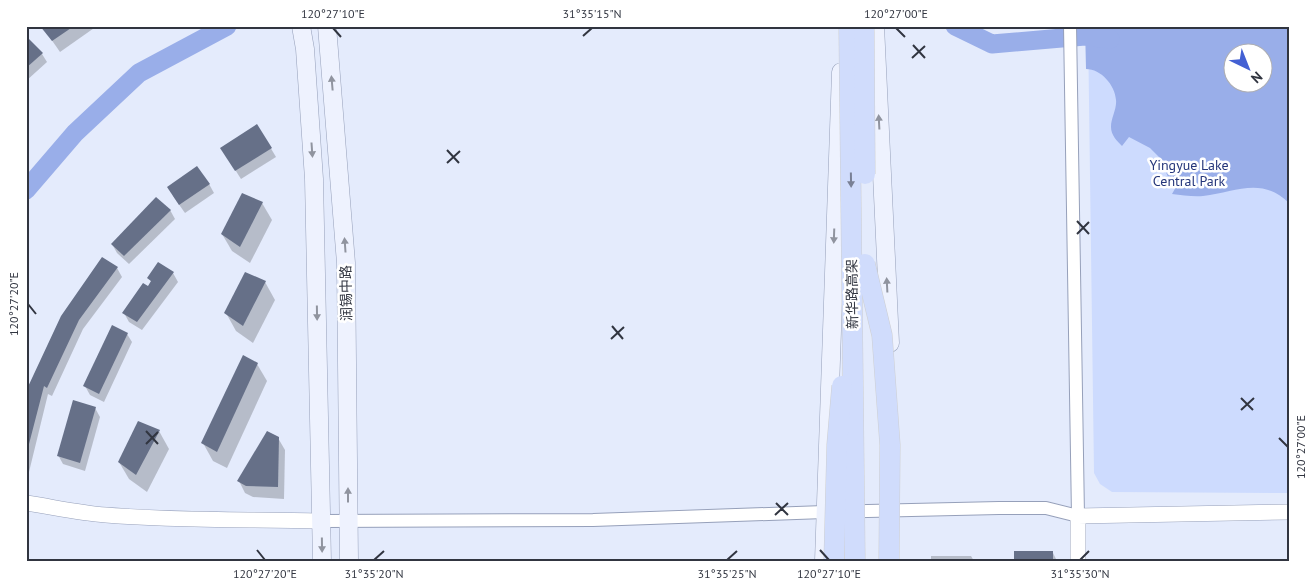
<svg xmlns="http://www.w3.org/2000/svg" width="1315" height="587" font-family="'PT Sans','Noto Sans SC',sans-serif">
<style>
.green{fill:#cddbfe;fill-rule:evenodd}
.water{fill:#99aee9;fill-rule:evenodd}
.shadow{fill:#0003}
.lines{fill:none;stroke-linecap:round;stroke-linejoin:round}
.river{stroke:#99aee9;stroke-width:19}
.building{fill:#667088}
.minor-casing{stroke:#96a0ba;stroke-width:14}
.tertiary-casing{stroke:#96a0ba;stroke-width:16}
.secondary-casing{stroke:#96a0ba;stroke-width:19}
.minor{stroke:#fff;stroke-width:12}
.tertiary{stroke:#fff;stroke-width:15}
.secondary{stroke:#eef2fe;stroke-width:18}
.trunk-bridge-casing{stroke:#cecfd1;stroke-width:21;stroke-linecap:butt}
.trunk-bridge{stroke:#d0dcfc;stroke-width:20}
.oneway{fill:#90949f}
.oneway2{fill:#798095}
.ticks{fill:none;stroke:#313540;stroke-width:2}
.labels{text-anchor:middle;stroke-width:5;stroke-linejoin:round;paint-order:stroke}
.park-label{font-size:14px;fill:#25367a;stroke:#fff}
.street-label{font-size:14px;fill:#313540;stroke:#fff}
.neatline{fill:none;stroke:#313540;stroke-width:2}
.ticks-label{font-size:12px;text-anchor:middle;fill:#313540}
</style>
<rect width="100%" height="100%" fill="#e4ebfc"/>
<path class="green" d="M1088,26H1289V493L1112,492L1100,484L1094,473ZM1232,52H1262V82H1232Z"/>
<path class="water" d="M1085,26H1289V203C1261,176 1236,192 1203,196C1193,197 1182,195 1172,194L1176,187L1168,177L1160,158L1150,148L1129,137L1122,146C1117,141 1111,135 1111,127C1111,118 1117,109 1116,100C1115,85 1101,69 1086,69ZM1232,52H1262V82H1232Z"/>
<g class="shadow">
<path d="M42,26H97L60,52Z"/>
<path d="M30,41L42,54L47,62L26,81V44Z"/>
<path d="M257,125L276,157L241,179L227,157Z"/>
<path d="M209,184L214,193L185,213L173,196Z"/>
<path d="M262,203L272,220L250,263L232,251L222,234Z"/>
<path d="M170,210L175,219L129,264L117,253L112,244Z"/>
<path d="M158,264L173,273L178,282L142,330L129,322L124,313L152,283L149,278Z"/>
<path d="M117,268L122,277L83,329L52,396L48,394L29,472H26V396L62,316Z"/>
<path d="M265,282L275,300L253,343L236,331L226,313Z"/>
<path d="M127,334L132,342L104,402L90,395L85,386Z"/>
<path d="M257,364L267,381L227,468L213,461L203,443Z"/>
<path d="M95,408L100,417L85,471L63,464L58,455Z"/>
<path d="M159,431L169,449L147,492L129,479L119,462Z"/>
<path d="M278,438L285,450L284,499L253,497L245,493L239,481Z"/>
<path d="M1053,553L1057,561H1015Z"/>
<path d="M931,556H971L974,561H931Z"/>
</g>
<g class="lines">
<g class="river">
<path d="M955,26L992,44L1085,36L1110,39"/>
<path d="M26,190L75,133L139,73L227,26"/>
</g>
</g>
<g class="building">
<path d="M40,26H74L52,41Z"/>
<path d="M26,36L43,53L26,68Z"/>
<path d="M257,124L272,148L235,171L220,148Z"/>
<path d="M197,166L210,184L179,205L167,187Z"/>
<path d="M242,193L263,202L240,247L221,234Z"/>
<path d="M156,197L171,210L124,256L111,244Z"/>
<path d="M102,257L118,267L79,320L47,388L44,386L29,444L26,443V391L61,316Z"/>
<path d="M158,262L174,272L137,322L122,313L143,283L148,286L151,281L147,278Z"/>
<path d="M245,272L266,281L243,326L224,313Z"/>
<path d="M112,325L128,333L99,394L83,386Z"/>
<path d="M243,355L258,363L217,452L201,443Z"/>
<path d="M73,400L96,407L80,463L57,456Z"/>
<path d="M138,421L160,430L136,475L118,462Z"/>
<path d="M267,431L279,437L278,487L246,486L237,481Z"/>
<rect x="1014" y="551" width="39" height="10"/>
</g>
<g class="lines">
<defs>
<path id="minor" d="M321,521L593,520L824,512L999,508H1046L1078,516L1070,26"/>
<g id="tertiary">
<path d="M26,503C53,507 79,513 106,515C178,521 249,519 321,521"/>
<path d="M1078,561V516L1289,512"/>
</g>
<g id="secondary">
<path d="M301,26L305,49L314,179L322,561"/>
<path d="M327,26L346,263L349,561"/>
<path d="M875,26L890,343"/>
<path d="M824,561L841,72"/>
</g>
</defs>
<use href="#minor" class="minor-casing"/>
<use href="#tertiary" class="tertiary-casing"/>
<use href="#secondary" class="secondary-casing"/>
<use href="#minor" class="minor"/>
<use href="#tertiary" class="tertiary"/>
<use href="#secondary" class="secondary"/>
<defs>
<g id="trunk-bridge">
<path d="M849,26L855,561"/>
<path d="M864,26L865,174"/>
<path d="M865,264L882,335L890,445L889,561"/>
<path d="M834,561L837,445L842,386"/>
</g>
</defs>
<use href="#trunk-bridge" class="trunk-bridge-casing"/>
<use href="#trunk-bridge" class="trunk-bridge"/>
</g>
<defs><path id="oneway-solid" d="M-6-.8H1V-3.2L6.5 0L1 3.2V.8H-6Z" transform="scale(1.25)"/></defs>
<g class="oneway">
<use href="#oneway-solid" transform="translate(332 83) rotate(-95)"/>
<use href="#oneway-solid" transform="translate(879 122) rotate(-93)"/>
<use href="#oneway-solid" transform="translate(312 150) rotate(86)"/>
<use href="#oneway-solid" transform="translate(834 236) rotate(92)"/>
<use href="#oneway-solid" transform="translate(345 245) rotate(-94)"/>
<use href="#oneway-solid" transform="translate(887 285) rotate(-93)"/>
<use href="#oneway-solid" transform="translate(317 313) rotate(89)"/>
<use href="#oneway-solid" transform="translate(348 495) rotate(-90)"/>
<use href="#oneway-solid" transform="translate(322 545) rotate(89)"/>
</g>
<use class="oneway2" href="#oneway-solid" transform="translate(851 180) rotate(89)"/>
<path class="ticks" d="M333,28L341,37M896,28L905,37M583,36L592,28M913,45L925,58M912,58L925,46M447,150L459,163M447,163L460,151M1077,221L1089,234M1077,234L1089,222M28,304L36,314M612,326L623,339M611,339L624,327M1241,398L1253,410M1241,410L1254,398M146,431L158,444M1279,438L1288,447M146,444L158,432M776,503L788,515M775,515L788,503M257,550L265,560M820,550L829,560M374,560L384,551M727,560L737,551M1080,560L1089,551"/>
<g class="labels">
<g class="park-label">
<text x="1189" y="170">Yingyue Lake<tspan x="1189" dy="16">Central Park</tspan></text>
</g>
<g class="street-label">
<text transform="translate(346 293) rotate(-91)" y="5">润锡中路</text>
<text transform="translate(852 294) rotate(-91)" y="5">新华路高架</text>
</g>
</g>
<rect width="1315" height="587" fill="none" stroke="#ffffff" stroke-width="55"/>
<g transform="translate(1248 68) rotate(137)"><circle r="24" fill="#ffffff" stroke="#adaeb3"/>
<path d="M0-4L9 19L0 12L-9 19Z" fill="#4360d3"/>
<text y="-8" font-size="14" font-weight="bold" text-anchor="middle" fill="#313540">N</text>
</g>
<rect x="28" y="28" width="1260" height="532" class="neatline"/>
<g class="ticks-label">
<text x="333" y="18">120°27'10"E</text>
<text x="592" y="18">31°35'15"N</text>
<text x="896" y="18">120°27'00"E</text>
<text transform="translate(14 304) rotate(-90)" y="4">120°27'20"E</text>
<text transform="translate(1301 447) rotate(-90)" y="4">120°27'00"E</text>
<text x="265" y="578">120°27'20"E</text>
<text x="374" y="578">31°35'20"N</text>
<text x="727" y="578">31°35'25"N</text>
<text x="829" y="578">120°27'10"E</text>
<text x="1080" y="578">31°35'30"N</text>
</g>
</svg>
